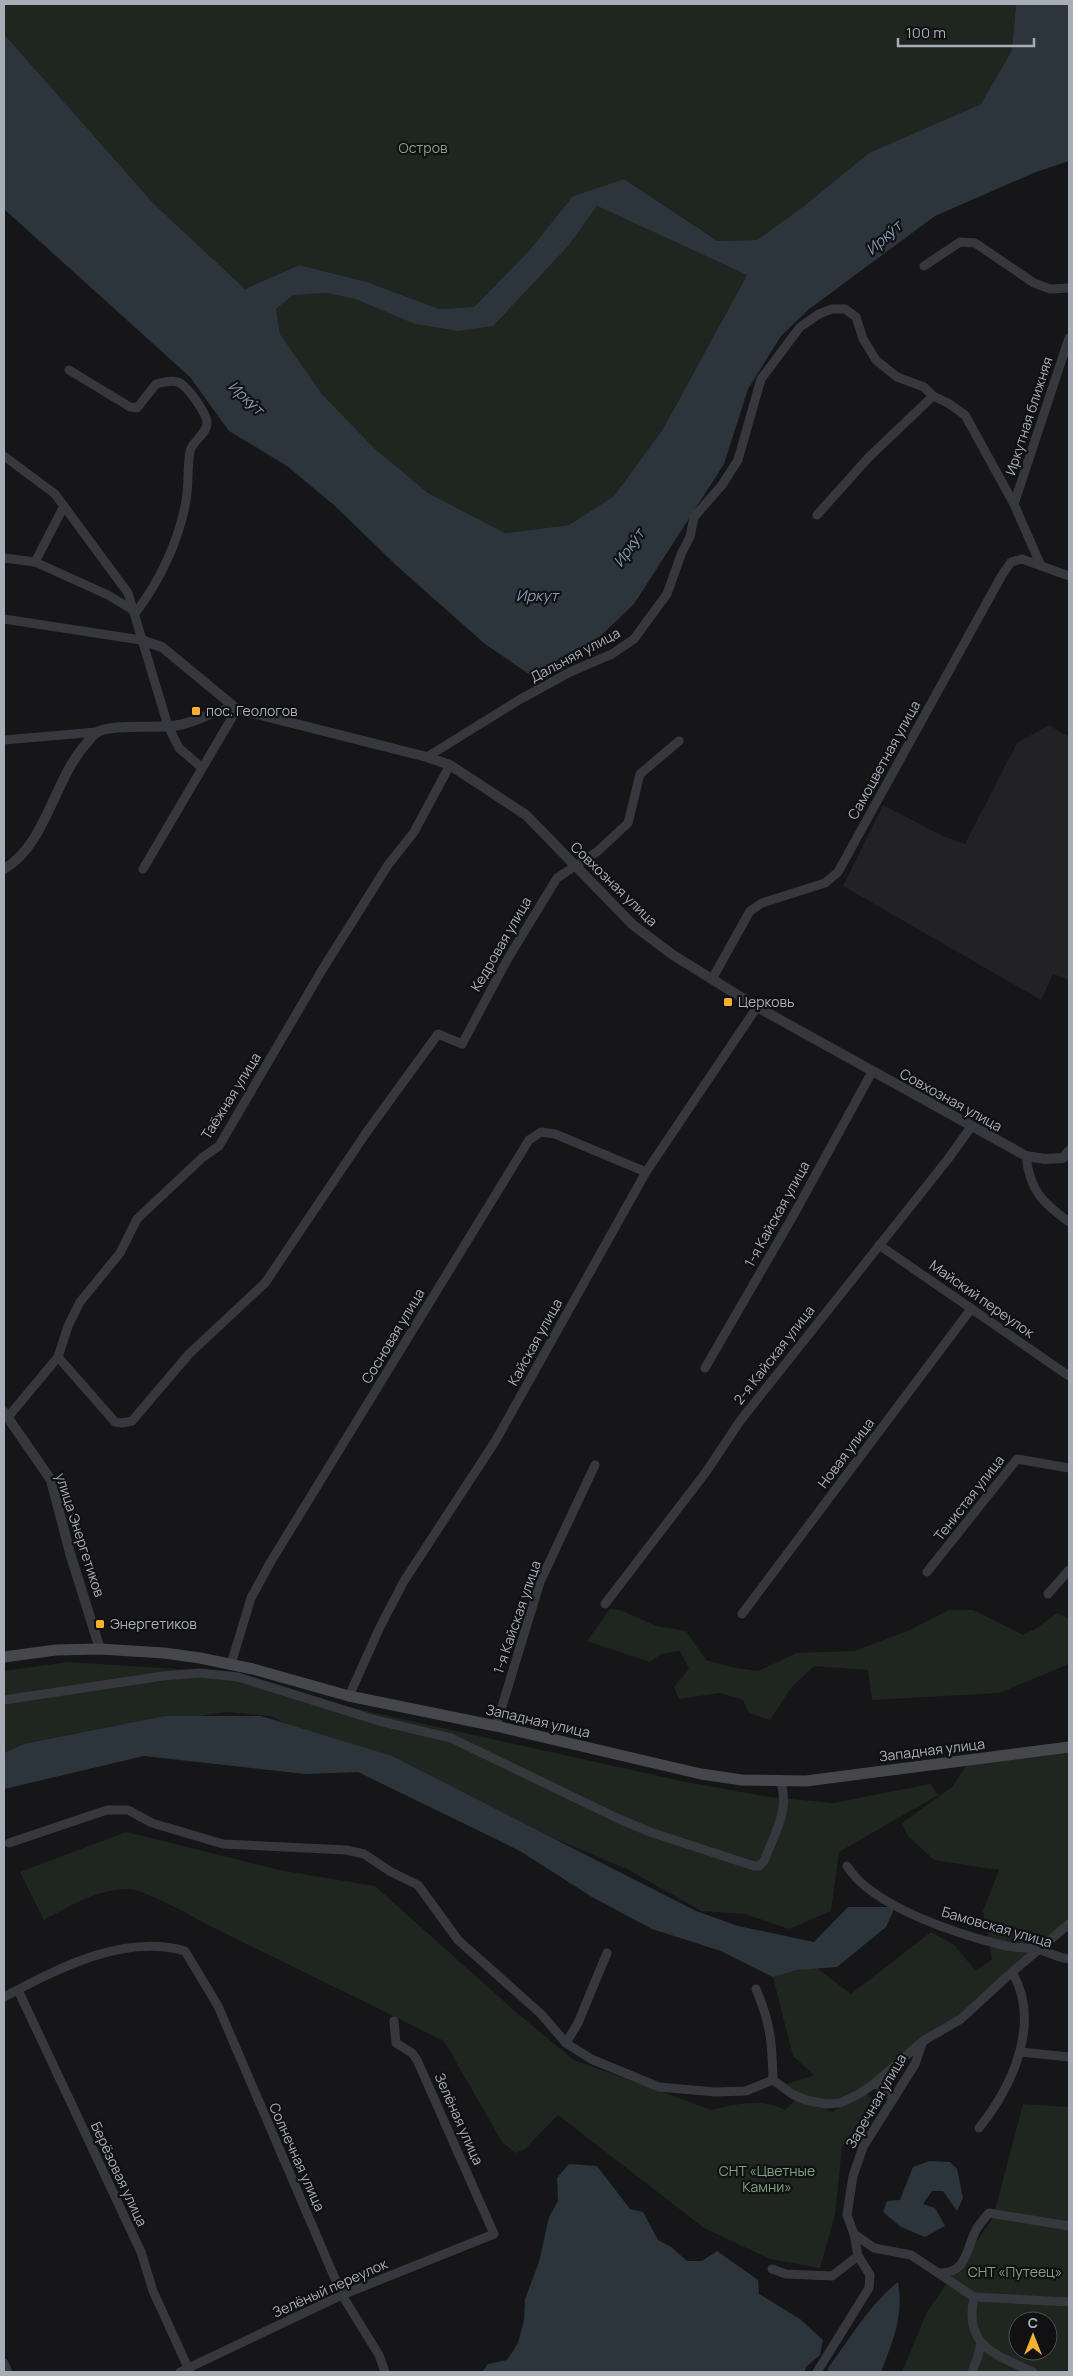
<svg xmlns="http://www.w3.org/2000/svg" width="1073" height="2376" font-family="Manrope,sans-serif">
<style>
.built{fill:#222225}
.green{fill:#1e261f;fill-rule:evenodd}
.water{fill:#2c353c;fill-rule:evenodd}
.lines{fill:none;stroke-linecap:round;stroke-linejoin:round}
.minor{stroke:#37383d;stroke-width:9}
.tertiary{stroke:#37383d;stroke-width:10}
.secondary{stroke:#45474d;stroke-width:11}
.poi-dot{fill:#f2b134;stroke:#111113;stroke-width:2}
.labels{text-anchor:middle;stroke-width:4.5;stroke-linejoin:round;paint-order:stroke}
.park-label{font-size:14px;fill:#7fa381;stroke:#111113}
.street-label{font-size:14px;fill:#a8adb8;stroke:#111113}
.poi-label{font-size:14px;fill:#a8adb8;stroke:#111113;text-anchor:start}
.water-label{font-size:15px;font-style:italic;fill:#7f9bb3;stroke:#111113}
</style>
<rect width="100%" height="100%" fill="#161618"/>
<path class="built" d="M1049,725L1069,737V980L1053,974L1041,1000L843,886L883,805L945,837L965,844L1017,743Z"/>
<g class="green">
<path d="M4,4H1016L1012,50L981,104L869,153L804,206L757,240L719,241L624,179L573,196L527,253L474,307L439,309L367,282L299,265L245,289L154,204L4,34Z"/>
<path d="M597,206L747,275L663,429L614,496L569,525L505,533L428,493L373,447L322,394L280,334L276,309L293,294L326,293L355,299L416,324L458,331L569,245Z"/>
<path d="M610,1609L620,1610L657,1626L686,1631L706,1660L731,1667L758,1671L797,1653L855,1651L912,1629L949,1610H973L1023,1635L1037,1628L1057,1613L1069,1618V1664L999,1693L872,1700L868,1670L814,1666L791,1688L770,1720L749,1713L743,1700L720,1693L679,1699L674,1687L689,1669L680,1651L661,1654L650,1662L587,1641Z"/>
<path d="M68,1662L222,1672L330,1703L686,1782L770,1797L833,1803L930,1784L938,1795L839,1852L831,1911L789,1929L745,1914L701,1911L629,1870L293,1728L271,1716L226,1712L105,1730L4,1753V1671Z"/>
<path d="M1069,1747V1924L961,2019L923,2041L859,2094L826,2104L781,2086L814,2075L793,2056L773,1977L797,1970L817,1968L851,1994L931,1932L954,1945L976,1971L992,1959L983,1911L999,1870L934,1860L908,1836L902,1823L952,1787L970,1760Z"/>
<path d="M126,1832L279,1870L375,1886L518,2014L574,2060L712,2110C734,2104 764,2098 785,2110L798,2098L832,2112L865,2092L875,2101L842,2147L835,2215L820,2268L770,2259L704,2228L558,2115L525,2149L515,2153L502,2142L444,2041L206,1924C193,1916 142,1889 129,1889C98,1889 70,1906 44,1920L20,1872Z"/>
<path d="M1023,2104L1069,2107V2372H902L927,2312L993,2218ZM1018,2321H1048V2351H1018Z"/>
</g>
<g class="water">
<path d="M1016,4H1069V161L1036,172L935,216L808,310L781,336L748,389L724,464L634,604L591,645L529,674L485,644L398,567L335,506L287,466L229,431L190,377L4,209V34L154,204L245,289L299,265L367,282L439,309L474,307L527,253L573,196L624,179L718,241L757,240L804,206L869,153L981,104L1012,50ZM597,206L747,275L663,429L614,496L569,525L505,533L428,493L373,447L322,394L280,334L276,309L293,295L326,293L355,299L415,324L458,331L493,326L569,245Z"/>
<path d="M165,1716H261L392,1756L696,1911L738,1926L814,1942L848,1907H895L886,1927L837,1967L797,1970L773,1977L721,1951L652,1929L592,1897L520,1851L358,1772L305,1774L144,1756L4,1789V1753L24,1744Z"/>
<path d="M929,2161L950,2162L957,2169L963,2198L957,2211L943,2191H932L923,2204L935,2208L945,2226L925,2237L901,2227L883,2212L887,2201L900,2200L913,2167Z"/>
<path d="M569,2164L597,2166L630,2209L643,2212L658,2240L671,2247L687,2261H702L717,2251L758,2280L759,2294L800,2319L823,2340L820,2355L807,2366L804,2372H482L488,2364L507,2360L518,2343L524,2320L525,2299L539,2262L549,2217L558,2201L557,2178Z"/>
<path d="M898,2282C904,2317 893,2340 881,2372H828V2368C850,2339 869,2305 898,2282Z"/>
</g>
<g class="lines">
<g class="minor">
<path d="M924,266L960,242L975,243L1034,283L1050,289L1069,288"/>
<path d="M4,456L55,494L128,593L168,726L179,748L201,767"/>
<path d="M1014,504L1069,338"/>
<path d="M817,515L869,457L933,396"/>
<path d="M4,558L35,562L108,595L136,612C160,581 179,540 186,501C189,485 187,468 190,451C192,441 208,433 207,422C206,413 188,386 178,382C171,380 163,382 156,384L137,408L130,407L69,370"/>
<path d="M35,562L64,506"/>
<path d="M4,619L141,640"/>
<path d="M4,740L97,732"/>
<path d="M427,757L519,700L570,672L612,654L634,639L667,594L682,552L690,537L694,517L722,485L738,460L761,379L800,327L819,314L832,309H845L856,317L863,339L876,360L897,377L924,387L933,396L948,403L965,415L1014,504L1041,566"/>
<path d="M143,869L237,709"/>
<path d="M712,979L750,911L762,903L825,883L838,872L1002,575L1011,562L1022,559L1069,576"/>
<path d="M1026,1156C1030,1191 1042,1202 1069,1222"/>
<path d="M879,1245L1069,1376"/>
<path d="M58,1357L115,1422L122,1423L132,1421L189,1354L265,1283L366,1133L438,1034L462,1044L507,960L557,878L598,851L628,823L640,774L679,741"/>
<path d="M705,1368L793,1216L872,1072"/>
<path d="M8,1417L58,1357L68,1326L80,1302L120,1253L137,1219L203,1157L219,1146L322,970L388,865L414,832L450,765"/>
<path d="M927,1572L1017,1459L1069,1468"/>
<path d="M1048,1594L1069,1570"/>
<path d="M605,1604L706,1472L740,1421L948,1159L971,1127"/>
<path d="M742,1614L971,1309"/>
<path d="M231,1664L251,1598L270,1563L529,1140L541,1132L555,1134L646,1172"/>
<path d="M349,1696L380,1627L404,1581L496,1440L646,1172L757,1007"/>
<path d="M4,1700L163,1676L200,1673L238,1677L379,1721L451,1738L619,1819L650,1832L754,1866H759L764,1861C774,1835 791,1808 780,1781"/>
<path d="M496,1726L540,1582L595,1465"/>
<path d="M9,1843L107,1810H128L152,1823L223,1844L346,1850L364,1854L391,1872L418,1885L458,1940L541,2014L566,2043L591,2059L659,2087L715,2092L746,2091L773,2080"/>
<path d="M847,1866C872,1907 960,1935 1006,1946C1017,1948 1029,1947 1040,1950C1051,1953 1056,1957 1069,1959"/>
<path d="M756,1989C771,2024 772,2043 773,2080L792,2094L806,2100L826,2104L840,2103L859,2094L875,2083L923,2041L961,2019L1012,1972L1069,1924"/>
<path d="M18,1990L141,2252L153,2291L190,2372"/>
<path d="M4,1997C57,1969 124,1933 185,1951L218,2006L342,2295L379,2355L385,2372"/>
<path d="M923,2041L915,2064L863,2147L853,2176L847,2215L854,2234L874,2248L911,2255L974,2297C963,2347 997,2355 1033,2372"/>
<path d="M566,2043L578,2023L607,1953"/>
<path d="M1021,2052L1069,2057"/>
<path d="M875,2083L894,2098"/>
<path d="M979,2128C1012,2087 1042,2023 1012,1972"/>
<path d="M772,2269L786,2274L832,2276L858,2256L854,2234"/>
<path d="M939,2273C966,2274 966,2251 975,2232C978,2225 984,2219 989,2213L1069,2226"/>
<path d="M974,2297L1069,2302"/>
<path d="M4,2363L8,2372"/>
<path d="M180,2372L342,2295L494,2234L417,2060L412,2053L396,2043L394,2021"/>
<path d="M817,2372L869,2288L870,2275L858,2256"/>
<path d="M972,2372L978,2356L981,2342"/>
</g>
<g class="tertiary">
<path d="M141,640L162,647L237,709L427,757L450,765L526,815L633,925L673,955L757,1007L1026,1156L1045,1159L1063,1158L1069,1151"/>
<path d="M4,869C46,845 54,779 86,744C89,740 93,735 96,733C110,723 160,729 179,725C202,721 211,709 237,709"/>
<path d="M4,1412L51,1480L70,1553L100,1649"/>
</g>
<path class="secondary" d="M4,1657L56,1650L100,1649L164,1653L200,1658L253,1669L349,1696L496,1726L701,1774L742,1780L806,1781L1069,1747"/>
</g>
<g class="poi-dot">
<rect x="191" y="706" width="10" height="10" rx="2.5"/>
<rect x="723" y="997" width="10" height="10" rx="2.5"/>
<rect x="95" y="1619" width="10" height="10" rx="2.5"/>
</g>
<g class="labels">
<g class="park-label">
<text x="423" y="153">Остров</text>
<text x="767" y="2176">СНТ «Цветные<tspan x="767" dy="16">Камни»</tspan></text>
<text x="1015" y="2277">СНТ «Путеец»</text>
</g>
<g class="street-label">
<text transform="translate(1029 416) rotate(-72)" y="5">Иркутная ближняя</text>
<text transform="translate(575 655) rotate(-28)" y="5">Дальняя улица</text>
<text transform="translate(884 760) rotate(-61)" y="5">Самоцветная улица</text>
<text transform="translate(614 884) rotate(44)" y="5">Совхозная улица</text>
<text transform="translate(501 944) rotate(-60)" y="5">Кедровая улица</text>
<text transform="translate(231 1096) rotate(-58)" y="5">Таёжная улица</text>
<text transform="translate(951 1100) rotate(29)" y="5">Совхозная улица</text>
<text transform="translate(777 1214) rotate(-61)" y="5">1-я Кайская улица</text>
<text transform="translate(982 1299) rotate(35)" y="5">Майский переулок</text>
<text transform="translate(393 1336) rotate(-59)" y="5">Сосновая улица</text>
<text transform="translate(535 1342) rotate(-61)" y="5">Кайская улица</text>
<text transform="translate(774 1355) rotate(-52)" y="5">2-я Кайская улица</text>
<text transform="translate(846 1453) rotate(-53)" y="5">Новая улица</text>
<text transform="translate(969 1498) rotate(-52)" y="5">Тенистая улица</text>
<text transform="translate(80 1535) rotate(72)" y="5">улица Энергетиков</text>
<text transform="translate(517 1617) rotate(-71)" y="5">1-я Кайская улица</text>
<text transform="translate(538 1721) rotate(13)" y="5">Западная улица</text>
<text transform="translate(932 1750) rotate(-7)" y="5">Западная улица</text>
<text transform="translate(997 1927) rotate(16)" y="5">Бамовская улица</text>
<text transform="translate(876 2101) rotate(-60)" y="5">Заречная улица</text>
<text transform="translate(459 2119) rotate(66)" y="5">Зелёная улица</text>
<text transform="translate(297 2157) rotate(66)" y="5">Солнечная улица</text>
<text transform="translate(119 2174) rotate(65)" y="5">Берёзовая улица</text>
<text transform="translate(330 2288) rotate(-24)" y="5">Зелёный переулок</text>
</g>
<g class="poi-label">
<text x="206" y="716">пос. Геологов</text>
<text x="738" y="1007">Церковь</text>
<text x="110" y="1629">Энергетиков</text>
</g>
<g class="water-label">
<text transform="translate(884 238) rotate(-42)" y="5">Ирку́т</text>
<text transform="translate(246 398) rotate(43)" y="5">Ирку́т</text>
<text transform="translate(629 548) rotate(-55)" y="5">Ирку́т</text>
<text x="537" y="601">Иркут</text>
</g>
</g>
<rect width="1073" height="2376" fill="none" stroke="#a8adb8" stroke-width="10"/>
<g transform="translate(1033 2336)"><circle r="24" fill="#111113" stroke="#4d4f55"/>
<path d="M0-4L9 19L0 12L-9 19Z" fill="#f2b134"/>
<text y="-8" font-size="14" font-weight="bold" text-anchor="middle" fill="#a8adb8">С</text>
</g>
<path d="M898 38v8h136v-8" fill="none" stroke="#a8adb8" stroke-width="2.5"/>
<text x="906" y="38" font-size="15" fill="#a8adb8" stroke="#111113" stroke-width="4" paint-order="stroke">100 m</text>
</svg>
